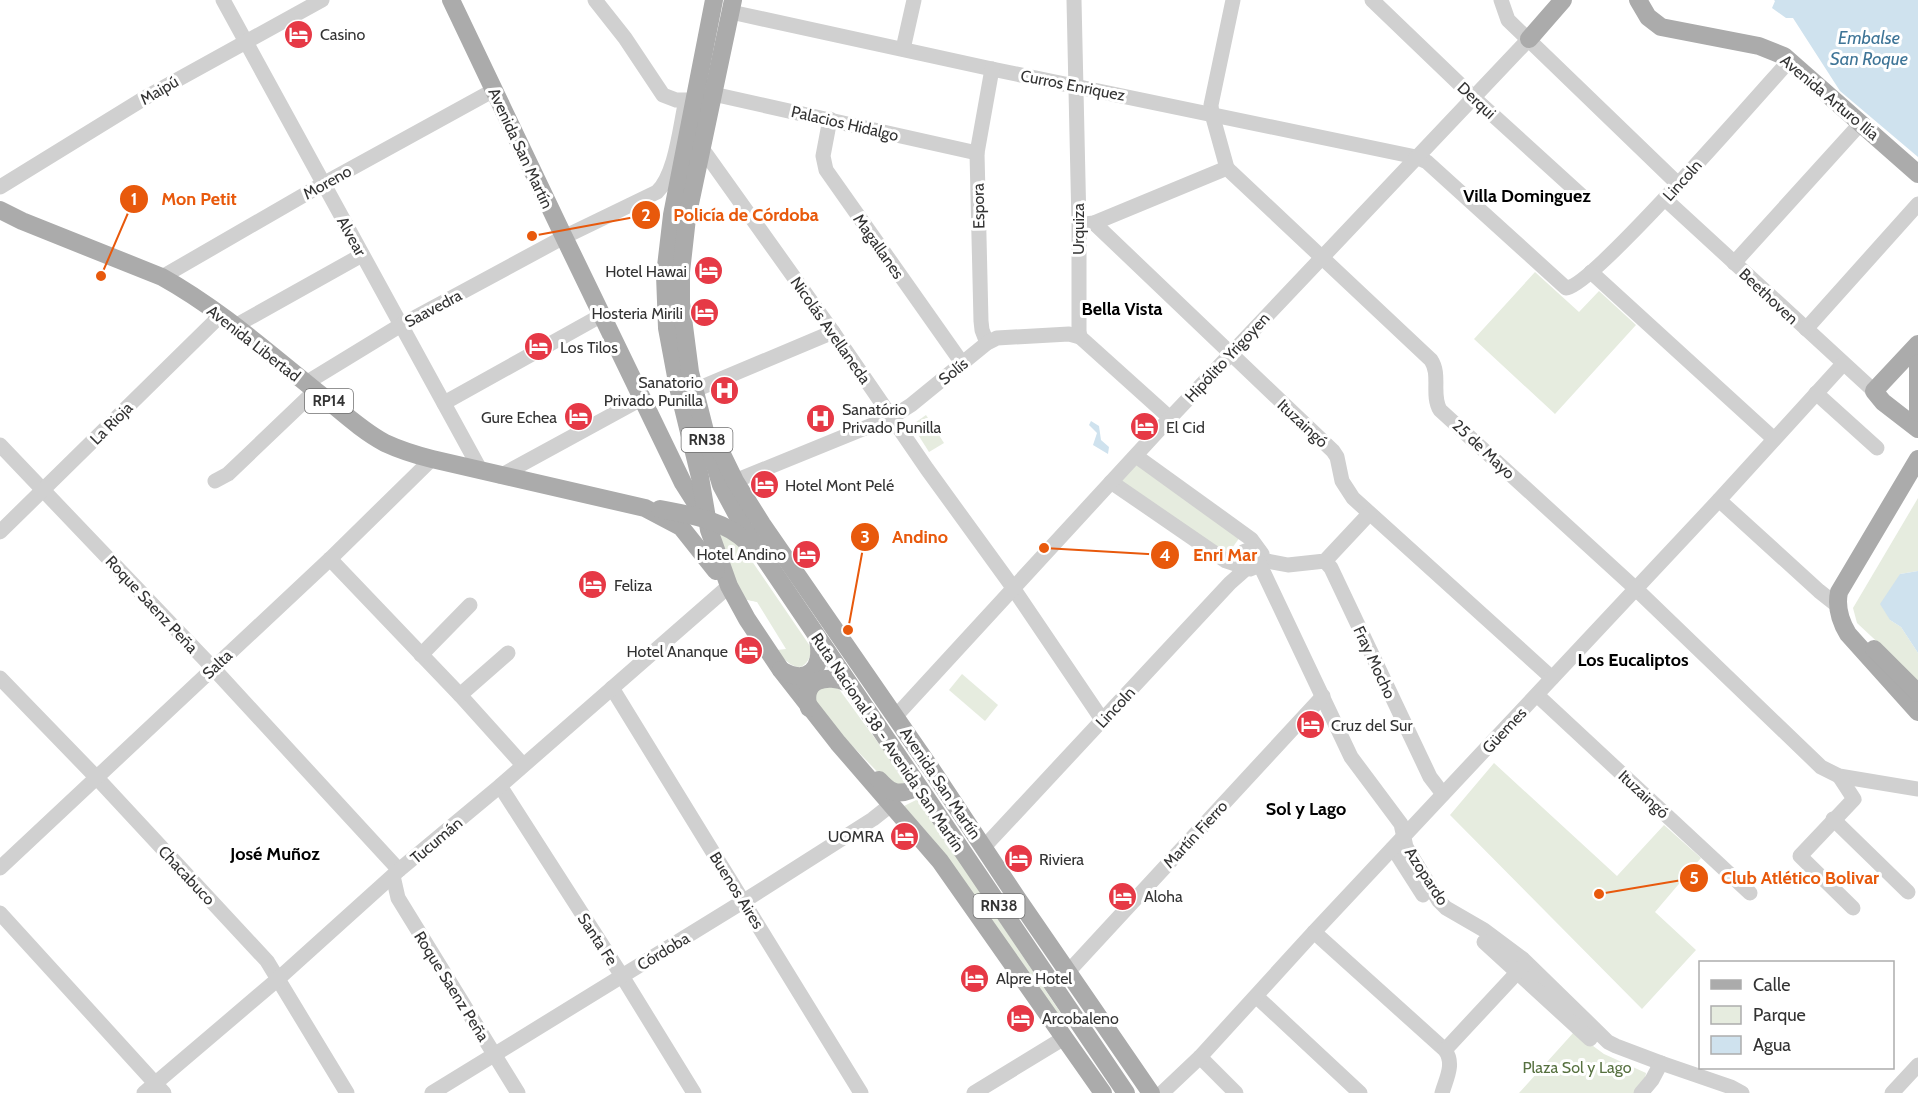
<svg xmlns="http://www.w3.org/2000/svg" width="1918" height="1093" font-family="Cabin,sans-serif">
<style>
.green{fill:#e6ecdf}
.water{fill:#cfe2ee}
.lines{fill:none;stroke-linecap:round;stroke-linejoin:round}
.minor{stroke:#d0d0d0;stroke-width:15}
.major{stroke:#ababab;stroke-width:18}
.labels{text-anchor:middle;stroke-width:6;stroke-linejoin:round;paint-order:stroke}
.shield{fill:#fff;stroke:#707070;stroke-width:1.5}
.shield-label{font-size:15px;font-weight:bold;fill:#333}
.poi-label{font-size:16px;fill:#333;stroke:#fff;text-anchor:start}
.street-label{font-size:16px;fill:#333;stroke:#fff}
.park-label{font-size:16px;fill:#56703f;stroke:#fff}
.water-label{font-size:18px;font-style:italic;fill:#3f7597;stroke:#fff}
.neighbourhood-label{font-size:18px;font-weight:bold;fill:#000;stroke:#fff}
.leader{fill:none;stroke:#e8590c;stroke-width:2}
.callout-dot{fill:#e8590c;stroke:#fff;stroke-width:2}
.mark-label{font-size:18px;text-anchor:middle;font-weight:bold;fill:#fff}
.callout-label{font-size:18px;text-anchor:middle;font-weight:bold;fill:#e8590c;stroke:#fff;stroke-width:6;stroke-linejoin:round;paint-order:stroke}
</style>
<rect width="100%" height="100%" fill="#fff"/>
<g class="green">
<path d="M1535,272L1579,312L1599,291L1636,325L1555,414L1474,339Z"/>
<path d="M926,415L944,443L929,452L912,425Z"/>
<path d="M1136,456L1240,537L1225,558L1111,482Z"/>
<path d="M1918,498V571L1900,574L1890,620L1901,627L1918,653V683L1901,664L1857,623L1853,608Z"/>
<path d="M719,532L743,548L812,649C806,677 789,668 777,650L786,649L757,602C756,602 748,600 747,600C736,593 723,546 719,532Z"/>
<path d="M962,674L998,705L985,721L949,690Z"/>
<path d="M836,685L904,778V783L893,788L839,732L812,700L813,690Z"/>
<path d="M1494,763L1617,876L1664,825L1701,858L1655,912L1696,950L1642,1009L1450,815Z"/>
<path d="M918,799L1068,1024L1065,1026L932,838L904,806Z"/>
<path d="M1574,1032L1604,1054L1646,1073L1645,1079L1634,1093H1519Z"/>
</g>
<g class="water">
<path d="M1774,0H1918V157L1840,91L1793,18H1786L1772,8L1775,1Z"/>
<path d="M1091,421L1099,426L1101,440L1109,447L1108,454L1093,445L1097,433L1089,425Z"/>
<path d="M1918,571V653L1901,627L1890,620L1880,604L1900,574Z"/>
</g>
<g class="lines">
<g class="minor">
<path d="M223,0L481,471"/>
<path d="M1074,0L1079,225V331L1080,337L1170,418"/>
<path d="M1233,0L1211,105L1212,114L1227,168L1231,172L1431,360C1441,375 1431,395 1440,410L1636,589L1821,767L1839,776L1918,789"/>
<path d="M1372,0L1473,97L1583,197"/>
<path d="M1501,0L1508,20L1678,184"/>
<path d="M731,12L992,69L1416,157L1427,162L1566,288C1592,287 1762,91 1790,60"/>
<path d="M903,49L914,0"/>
<path d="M713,94L977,153"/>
<path d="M830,119L823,156L826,170L962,363"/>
<path d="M701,147L833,332L927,469L1009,582L1103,721"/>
<path d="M0,187L148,96L322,0"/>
<path d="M1665,199L1874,391"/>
<path d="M1094,223L1333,451L1337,457L1342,481L1353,498L1552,678"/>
<path d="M1085,224L1094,223L1227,168"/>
<path d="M1734,263L1861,123"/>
<path d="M1591,272L1774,439"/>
<path d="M162,277L323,184L494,90"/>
<path d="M235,326L362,255"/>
<path d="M1806,329L1918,204"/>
<path d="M987,343L982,330L981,321L977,153L992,69"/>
<path d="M306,383L401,325L564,237L657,192C676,174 680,126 686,100H676L663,95L625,38L595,0"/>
<path d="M695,390L833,332"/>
<path d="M1816,393L1877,448"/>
<path d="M444,403L602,315"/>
<path d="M0,445L213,668L399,870"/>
<path d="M500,476L643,398"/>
<path d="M215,481L228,474L316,390"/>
<path d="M735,481L892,417L911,405L987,343L997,338L1069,334L1080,337"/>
<path d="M1111,482L1226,561L1250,569L1260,565L1262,554L1251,539L1136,456"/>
<path d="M1719,500L1819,591L1838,606"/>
<path d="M0,532L221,315"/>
<path d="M330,559L460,695L523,765"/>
<path d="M1262,560L1288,565L1325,561L1369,514"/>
<path d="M1325,561L1331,568L1430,777L1443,794"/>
<path d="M1260,565L1351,757L1401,824L1406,847L1439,901L1446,908L1484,930L1523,959L1608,1042L1616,1046L1661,1063L1731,1087L1742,1093"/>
<path d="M1244,566L1241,559L1243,552L1253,548L1259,551"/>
<path d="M421,655L470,605"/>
<path d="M0,678L97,778L267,961L347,1093"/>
<path d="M612,688L861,1093"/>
<path d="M460,695L508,653"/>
<path d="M1537,695L1750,893"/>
<path d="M895,717L1170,418L1529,39"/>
<path d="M1839,776L1854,799L1800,856L1853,908"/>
<path d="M500,786L622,976L694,1093"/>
<path d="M1833,819L1908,892"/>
<path d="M984,847L1230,583L1247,568"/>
<path d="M1393,848L1423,895"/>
<path d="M0,868L330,559L432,459"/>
<path d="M393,876L398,898L518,1093"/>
<path d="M0,913L164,1093"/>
<path d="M1314,932L1445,1050C1455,1064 1446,1079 1442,1093"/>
<path d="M1484,942L1590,1039"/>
<path d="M1068,972L1323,696"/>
<path d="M1257,997L1360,1093"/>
<path d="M1445,1050L1525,964"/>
<path d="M1200,1057L1236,1093"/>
<path d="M144,1093L278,979L399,870L500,786L729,586"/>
<path d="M432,1093L744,901L873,819L892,804"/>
<path d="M974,1093L1064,1038"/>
<path d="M1162,1093L1200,1057L1314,932L1719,500L1843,364"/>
<path d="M1641,1093L1652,1080L1661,1063"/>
<path d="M1892,1093L1918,1065"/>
</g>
<g class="major">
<path d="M451,0L564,237L683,483L704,516"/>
<path d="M714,0L672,215L665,275L667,328L678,387L700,477L709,530L729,586L747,619L781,670L838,743L940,861L1103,1093"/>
<path d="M733,0L687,218L681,272V303L690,372L707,439L721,485L744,528L1126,1093"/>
<path d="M1638,0L1648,17L1661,27L1759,46L1784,56L1918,174"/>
<path d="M1529,39L1563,0"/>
<path d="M0,210L22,221L162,277C218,308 266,351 316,391C338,408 359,429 385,443C400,450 416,455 432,459L645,508L681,527L716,571"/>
<path d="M1918,344L1874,391L1883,402L1918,429"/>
<path d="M1918,363V413"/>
<path d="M717,444L735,481L762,524L934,773L1017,898L1151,1093"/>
<path d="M1918,459L1839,592C1836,607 1840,621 1848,634L1918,712"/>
<path d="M660,509C691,515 725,520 748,543"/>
<path d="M1874,649L1918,693"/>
<path d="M781,670C808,686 824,668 818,640"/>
<path d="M809,708C800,680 827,673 848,683"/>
<path d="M879,780C889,791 896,796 911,790"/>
</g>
</g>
<defs>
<symbol id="hotel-disc" viewBox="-11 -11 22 22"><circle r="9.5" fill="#e63946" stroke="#fff"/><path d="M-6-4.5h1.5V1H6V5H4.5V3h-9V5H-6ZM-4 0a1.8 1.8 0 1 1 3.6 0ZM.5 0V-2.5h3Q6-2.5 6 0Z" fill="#fff"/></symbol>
<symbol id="hospital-disc" viewBox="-11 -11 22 22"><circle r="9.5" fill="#e63946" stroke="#fff"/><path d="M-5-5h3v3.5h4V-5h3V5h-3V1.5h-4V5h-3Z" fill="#fff"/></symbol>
</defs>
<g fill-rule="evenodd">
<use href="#hotel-disc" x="282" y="18" width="33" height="33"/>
<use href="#hotel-disc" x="692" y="254" width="33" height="33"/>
<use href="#hotel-disc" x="688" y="296" width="33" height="33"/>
<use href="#hotel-disc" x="522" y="330" width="33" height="33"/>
<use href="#hospital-disc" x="708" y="374" width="33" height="33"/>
<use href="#hotel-disc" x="562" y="400" width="33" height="33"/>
<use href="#hospital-disc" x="804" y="402" width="33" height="33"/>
<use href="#hotel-disc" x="1128" y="410" width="33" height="33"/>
<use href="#hotel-disc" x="748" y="468" width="33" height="33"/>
<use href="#hotel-disc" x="790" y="538" width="33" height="33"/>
<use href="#hotel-disc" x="576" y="568" width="33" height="33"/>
<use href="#hotel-disc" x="732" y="634" width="33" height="33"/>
<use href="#hotel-disc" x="1294" y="708" width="33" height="33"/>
<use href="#hotel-disc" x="888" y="820" width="33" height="33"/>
<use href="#hotel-disc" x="1002" y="842" width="33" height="33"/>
<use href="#hotel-disc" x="1106" y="880" width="33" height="33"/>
<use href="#hotel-disc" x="958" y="962" width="33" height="33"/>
<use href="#hotel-disc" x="1004" y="1002" width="33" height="33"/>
</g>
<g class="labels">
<g class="shield">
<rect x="305" y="389" width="48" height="24" rx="4.5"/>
<rect x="681.5" y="428" width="51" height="24" rx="4.5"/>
<rect x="973.5" y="894" width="51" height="24" rx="4.5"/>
</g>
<g class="shield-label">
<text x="329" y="406">RP14</text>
<text x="707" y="445">RN38</text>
<text x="999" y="911">RN38</text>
</g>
<g class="poi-label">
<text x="320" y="40">Casino</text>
<text x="687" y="277" text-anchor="end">Hotel Hawai</text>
<text x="683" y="319" text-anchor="end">Hosteria Mirili</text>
<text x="560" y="353">Los Tilos</text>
<text x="703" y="388" text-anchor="end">Sanatorio<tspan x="703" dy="18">Privado Punilla</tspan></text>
<text x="842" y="415">Sanatório<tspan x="842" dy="18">Privado Punilla</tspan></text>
<text x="557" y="423" text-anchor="end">Gure Echea</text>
<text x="1166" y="433">El Cid</text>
<text x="785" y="491">Hotel Mont Pelé</text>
<text x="786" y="560" text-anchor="end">Hotel Andino</text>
<text x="614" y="591">Feliza</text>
<text x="728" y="657" text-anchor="end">Hotel Ananque</text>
<text x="1331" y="731">Cruz del Sur</text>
<text x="884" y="842" text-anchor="end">UOMRA</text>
<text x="1039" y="865">Riviera</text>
<text x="1144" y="902">Aloha</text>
<text x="996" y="984">Alpre Hotel</text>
<text x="1042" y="1024">Arcobaleno</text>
</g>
<g class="street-label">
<text transform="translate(1073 85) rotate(11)" y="6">Curros Enriquez</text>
<text transform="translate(159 90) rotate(-30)" y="6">Maipú</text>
<text transform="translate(1830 97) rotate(40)" y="6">Avenida Arturo Ilía</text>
<text transform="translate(1477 100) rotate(43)" y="6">Derqui</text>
<text transform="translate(845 123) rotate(13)" y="6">Palacios Hidalgo</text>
<text transform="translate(521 148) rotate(65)" y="6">Avenida San Martín</text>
<text transform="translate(1682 180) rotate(-48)" y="6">Lincoln</text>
<text transform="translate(327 182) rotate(-29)" y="6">Moreno</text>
<text transform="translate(978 206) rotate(-91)" y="6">Espora</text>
<text transform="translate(1078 229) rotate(-90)" y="6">Urquiza</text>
<text transform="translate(352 236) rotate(61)" y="6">Alvear</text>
<text transform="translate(879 246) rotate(55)" y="6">Magallanes</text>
<text transform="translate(1769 296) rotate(43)" y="6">Beethoven</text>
<text transform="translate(433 308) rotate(-28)" y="6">Saavedra</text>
<text transform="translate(831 330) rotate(55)" y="6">Nicolás Avellaneda</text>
<text transform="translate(254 343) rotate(38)" y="6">Avenida Libertad</text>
<text transform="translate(1227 357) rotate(-47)" y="6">Hipólito Yrigoyen</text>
<text transform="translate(953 371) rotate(-39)" y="6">Solís</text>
<text transform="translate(111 423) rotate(-45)" y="6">La Rioja</text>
<text transform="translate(1303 423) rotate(43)" y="6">Ituzaingó</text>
<text transform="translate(1484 449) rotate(43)" y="6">25 de Mayo</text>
<text transform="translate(152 604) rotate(47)" y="6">Roque Saenz Peña</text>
<text transform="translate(1375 662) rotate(65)" y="6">Fray Mocho</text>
<text transform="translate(217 664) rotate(-43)" y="6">Salta</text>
<text transform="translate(1115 707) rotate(-47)" y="6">Lincoln</text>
<text transform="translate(1504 730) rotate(-47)" y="6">Güemes</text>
<text transform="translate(888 742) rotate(56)" y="6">Ruta Nacional 38 - Avenida San Martín</text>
<text transform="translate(941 783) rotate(56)" y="6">Avenida San Martín</text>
<text transform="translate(1644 794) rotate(43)" y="6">Ituzaingó</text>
<text transform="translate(1195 834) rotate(-47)" y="6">Martín Fierro</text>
<text transform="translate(436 840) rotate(-40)" y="6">Tucumán</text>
<text transform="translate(187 875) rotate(47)" y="6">Chacabuco</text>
<text transform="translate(1427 876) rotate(57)" y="6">Azopardo</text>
<text transform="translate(737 890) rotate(58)" y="6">Buenos Aires</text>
<text transform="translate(598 939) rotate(57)" y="6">Santa Fe</text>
<text transform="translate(663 951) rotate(-31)" y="6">Córdoba</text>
<text transform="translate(452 986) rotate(58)" y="6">Roque Saenz Peña</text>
</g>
<g class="park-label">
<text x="1577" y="1073">Plaza Sol y Lago</text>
</g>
<g class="water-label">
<text x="1869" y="44">Embalse<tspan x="1869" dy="21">San Roque</tspan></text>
</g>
<g class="neighbourhood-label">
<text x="1527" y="202">Villa Dominguez</text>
<text x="1122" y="315">Bella Vista</text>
<text x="1633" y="666">Los Eucaliptos</text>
<text x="1306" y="815">Sol y Lago</text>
<text x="275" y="860">José Muñoz</text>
</g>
</g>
<path class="leader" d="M101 276L134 199M532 236L646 215M848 630L865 537M1044 548L1165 555M1599 894L1694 878"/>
<g class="callout-dot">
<circle cx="101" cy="276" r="6"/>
<circle cx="532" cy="236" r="6"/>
<circle cx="848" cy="630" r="6"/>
<circle cx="1044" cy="548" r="6"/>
<circle cx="1599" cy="894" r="6"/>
<circle cx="134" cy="199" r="15"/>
<circle cx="646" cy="215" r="15"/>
<circle cx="865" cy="537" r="15"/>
<circle cx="1165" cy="555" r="15"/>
<circle cx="1694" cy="878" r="15"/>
</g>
<g class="mark-label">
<text x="134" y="205">1</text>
<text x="646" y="221">2</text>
<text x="865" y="543">3</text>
<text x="1165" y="561">4</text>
<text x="1694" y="884">5</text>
</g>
<g class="callout-label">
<text x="199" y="205">Mon Petit</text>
<text x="746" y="221">Policía de Córdoba</text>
<text x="920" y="543">Andino</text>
<text x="1225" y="561">Enri Mar</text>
<text x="1800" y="884">Club Atlético Bolivar</text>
</g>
<rect x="1699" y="961" width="195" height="108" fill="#ffffff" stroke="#adadad" stroke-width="1.5"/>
<rect x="1711" y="980" width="30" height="9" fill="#ababab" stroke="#adadad" stroke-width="1.5"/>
<text x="1753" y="991" font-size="18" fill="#333333">Calle</text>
<rect x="1711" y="1006" width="30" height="18" fill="#e6ecdf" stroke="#adadad" stroke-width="1.5"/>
<text x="1753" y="1021" font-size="18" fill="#333333">Parque</text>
<rect x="1711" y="1036" width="30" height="18" fill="#cfe2ee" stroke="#adadad" stroke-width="1.5"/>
<text x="1753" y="1051" font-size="18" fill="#333333">Agua</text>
</svg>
